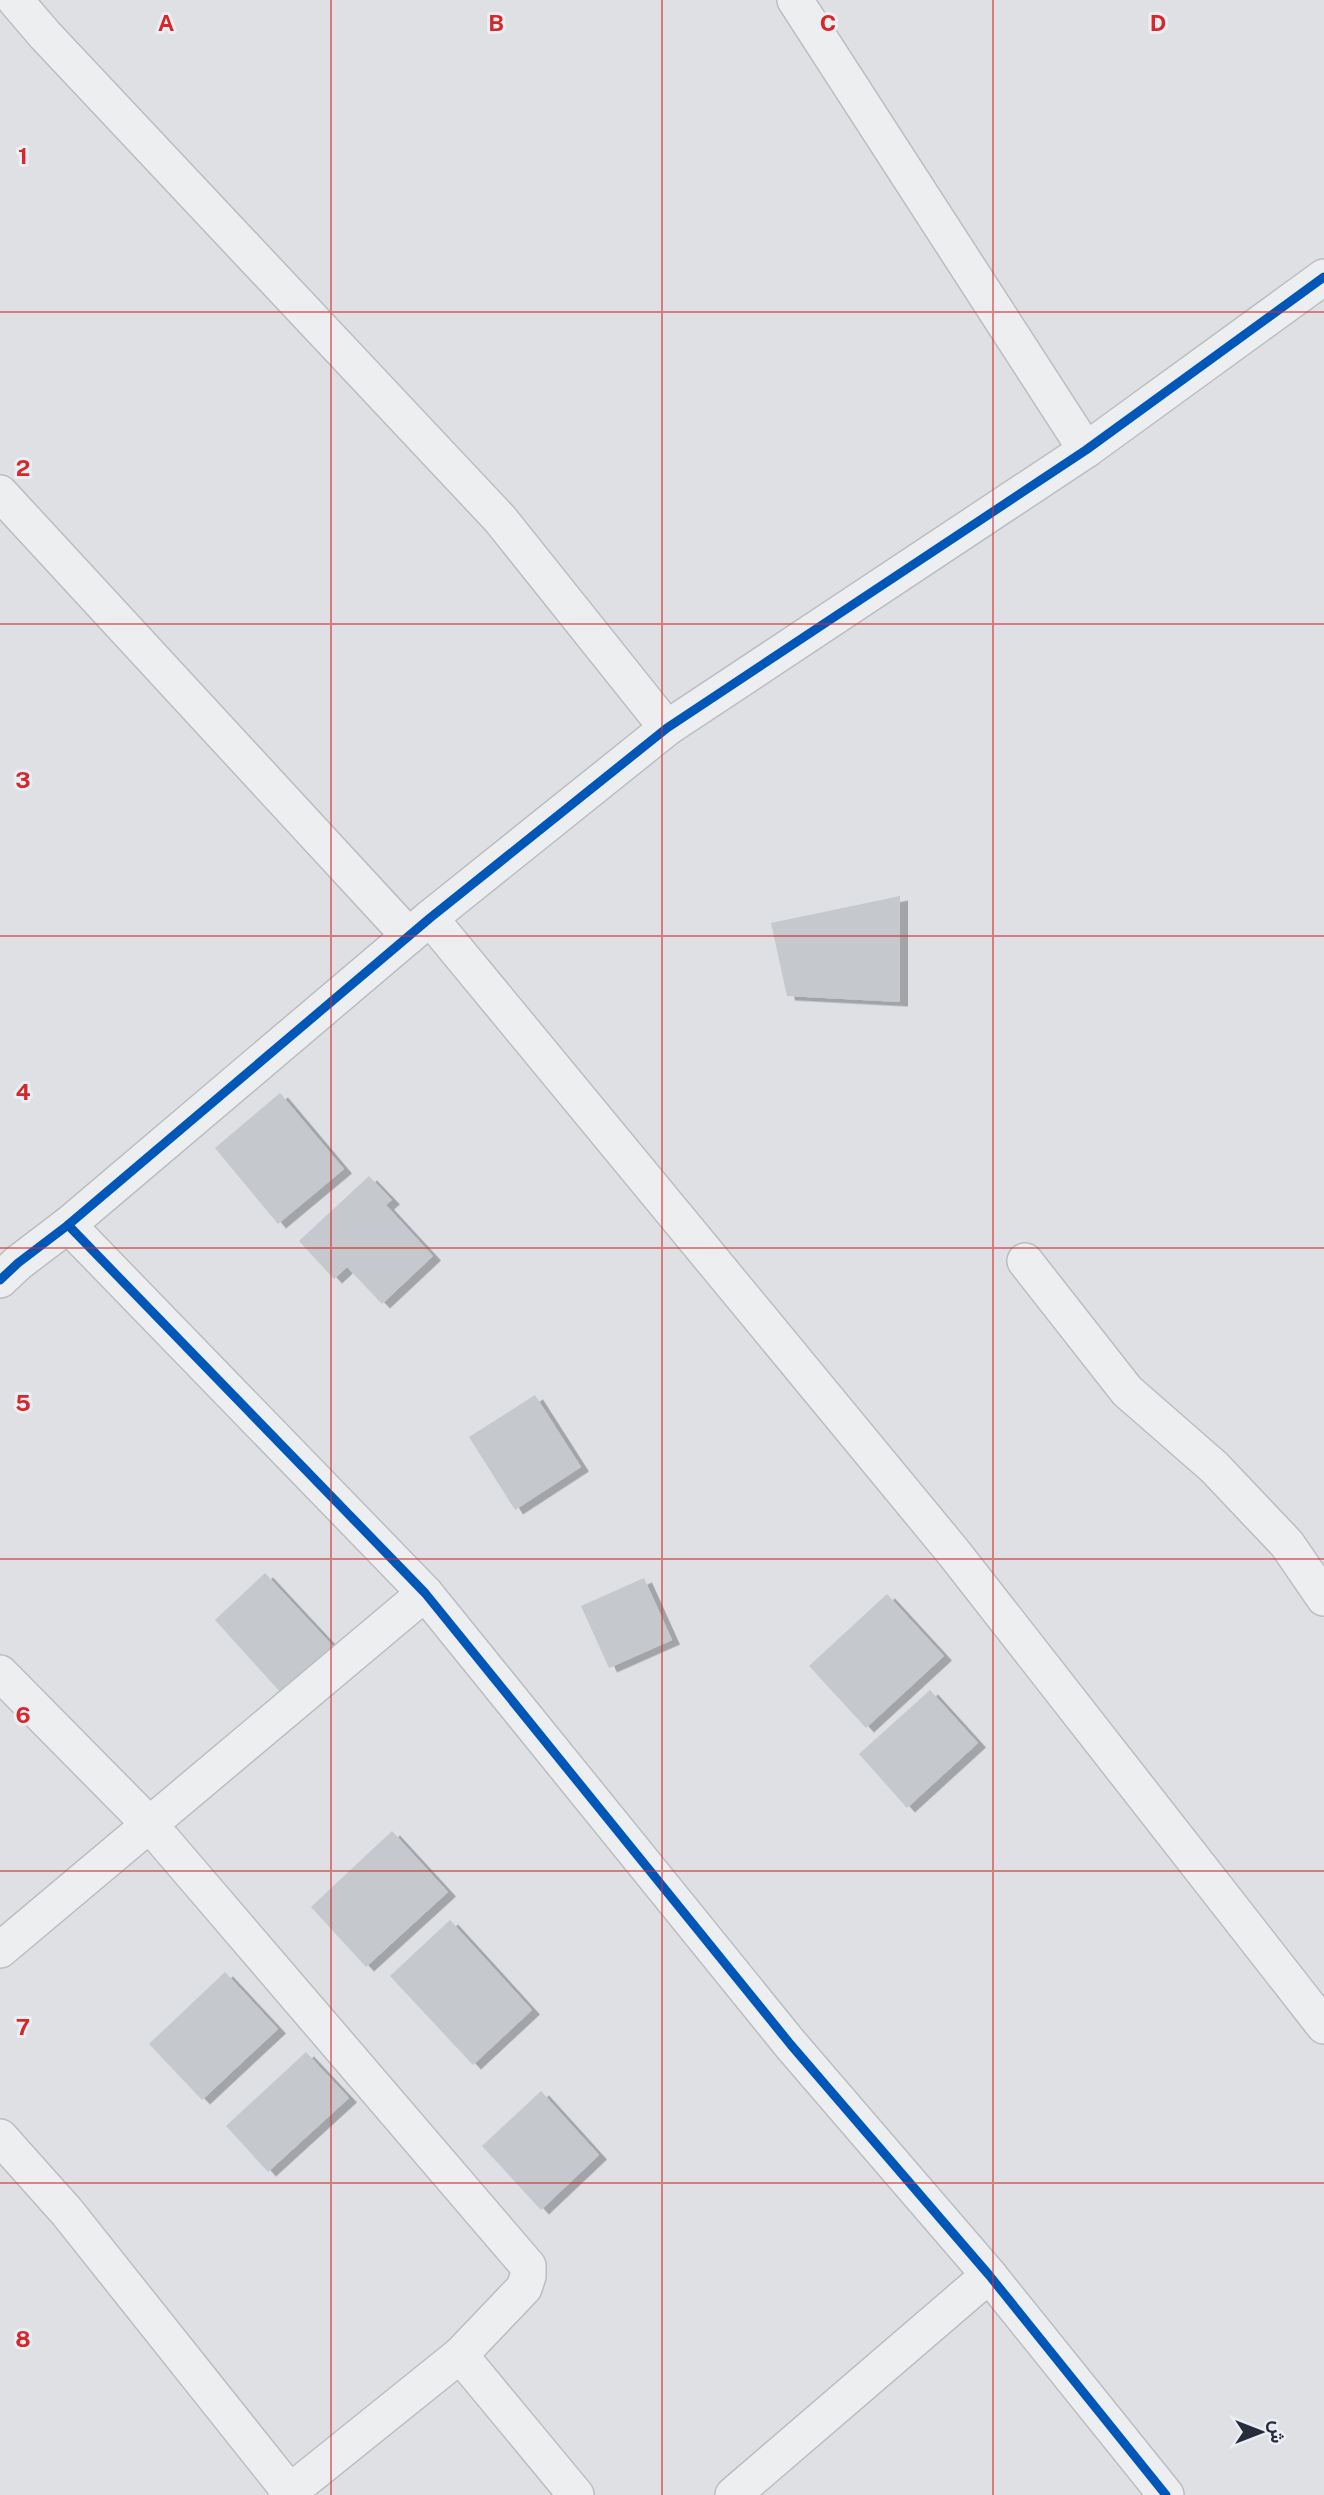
<svg xmlns="http://www.w3.org/2000/svg" width="1324" height="2495" font-family="'Public Sans',Vazirmatn,sans-serif">
<style>
.building{fill:#c5c8cc;filter:url(#shadow)}
.lines{fill:none;stroke-linecap:round;stroke-linejoin:round}
.street-casing{stroke:#bbbdc0;stroke-width:38}
.street{stroke:#edeef0;stroke-width:35}
.cycleway-casing{stroke:#ebeef4;stroke-width:13}
.cycleway{stroke:#0057b8;stroke-width:9}
.grid{fill:none;stroke:#d62828;stroke-width:2;stroke-opacity:0.55}
.grid-label{font-size:23px;text-anchor:middle;font-weight:bold;fill:#d62828;stroke:#ebeef4;stroke-width:6;stroke-linejoin:round;paint-order:stroke}
</style>
<defs>
<filter id="shadow"><feDropShadow dx="8" dy="4.5" stdDeviation="0" flood-color="#0004"/></filter>
</defs>
<rect width="100%" height="100%" fill="#dee0e4"/>
<g class="building">
<path d="M900,896V1002L787,996L771,923Z"/>
<path d="M280,1093L344,1169L278,1224L215,1148Z"/>
<path d="M369,1176L392,1200L386,1205L433,1256L382,1304L347,1267L334,1279L299,1241Z"/>
<path d="M535,1395L581,1467L515,1510L469,1437Z"/>
<path d="M265,1573L333,1646L282,1694L215,1620Z"/>
<path d="M644,1578L672,1640L609,1668L581,1606Z"/>
<path d="M887,1594L944,1656L866,1728L809,1666Z"/>
<path d="M930,1690L978,1743L907,1808L859,1754Z"/>
<path d="M392,1831L448,1892L366,1967L311,1907Z"/>
<path d="M450,1920L532,2010L473,2065L390,1976Z"/>
<path d="M225,1972L278,2029L202,2100L149,2044Z"/>
<path d="M306,2052L349,2098L268,2172L226,2126Z"/>
<path d="M541,2091L599,2155L541,2210L482,2146Z"/>
</g>
<g class="lines">
<defs>
<g id="street">
<path d="M15,0L45,35L500,519L667,728"/>
<path d="M795,0L1086,450"/>
<path d="M0,493L409,936"/>
<path d="M430,918L954,1553L1324,2026"/>
<path d="M68,1225L425,1593L791,2045L989,2275L1166,2495"/>
<path d="M1025,1261L1127,1391L1214,1467L1287,1544L1324,1598"/>
<path d="M0,1280L18,1263L68,1225L430,918L667,728L1086,450L1324,277"/>
<path d="M0,1673L150,1825L528,2266V2276L524,2288L460,2355L286,2495"/>
<path d="M0,1950L425,1593"/>
<path d="M0,2137L67,2212L290,2492"/>
<path d="M460,2355L576,2495"/>
<path d="M733,2495L989,2275"/>
</g>
</defs>
<use href="#street" class="street-casing"/>
<use href="#street" class="street"/>
<defs>
<g id="cycleway">
<path d="M68,1225L425,1593L791,2045L989,2275L1166,2495"/>
<path d="M0,1280L18,1263L68,1225L430,918L667,728L1086,450L1324,277"/>
</g>
</defs>
<use href="#cycleway" class="cycleway-casing"/>
<use href="#cycleway" class="cycleway"/>
</g>
<path class="grid" d="M331,0V2495M662,0V2495M993,0V2495M0,312H1324M0,624H1324M0,936H1324M0,1248H1324M0,1559H1324M0,1871H1324M0,2183H1324"/>
<g class="grid-label">
<text x="166" y="31">A</text>
<text x="496" y="31">B</text>
<text x="828" y="31">C</text>
<text x="1158" y="31">D</text>
<text x="23" y="164">1</text>
<text x="23" y="476">2</text>
<text x="23" y="788">3</text>
<text x="23" y="1100">4</text>
<text x="23" y="1411">5</text>
<text x="23" y="1723">6</text>
<text x="23" y="2035">7</text>
<text x="23" y="2347">8</text>
</g>
<g transform="translate(1261 2432) rotate(90)" stroke="#ebeef4" stroke-width="5" paint-order="stroke">
<path d="M0-5L12 26L0 18L-12 26Z" fill="#262c3c"/>
<text y="-10" font-size="19" font-weight="bold" text-anchor="middle" fill="#262c3c">ش</text>
</g>
</svg>
